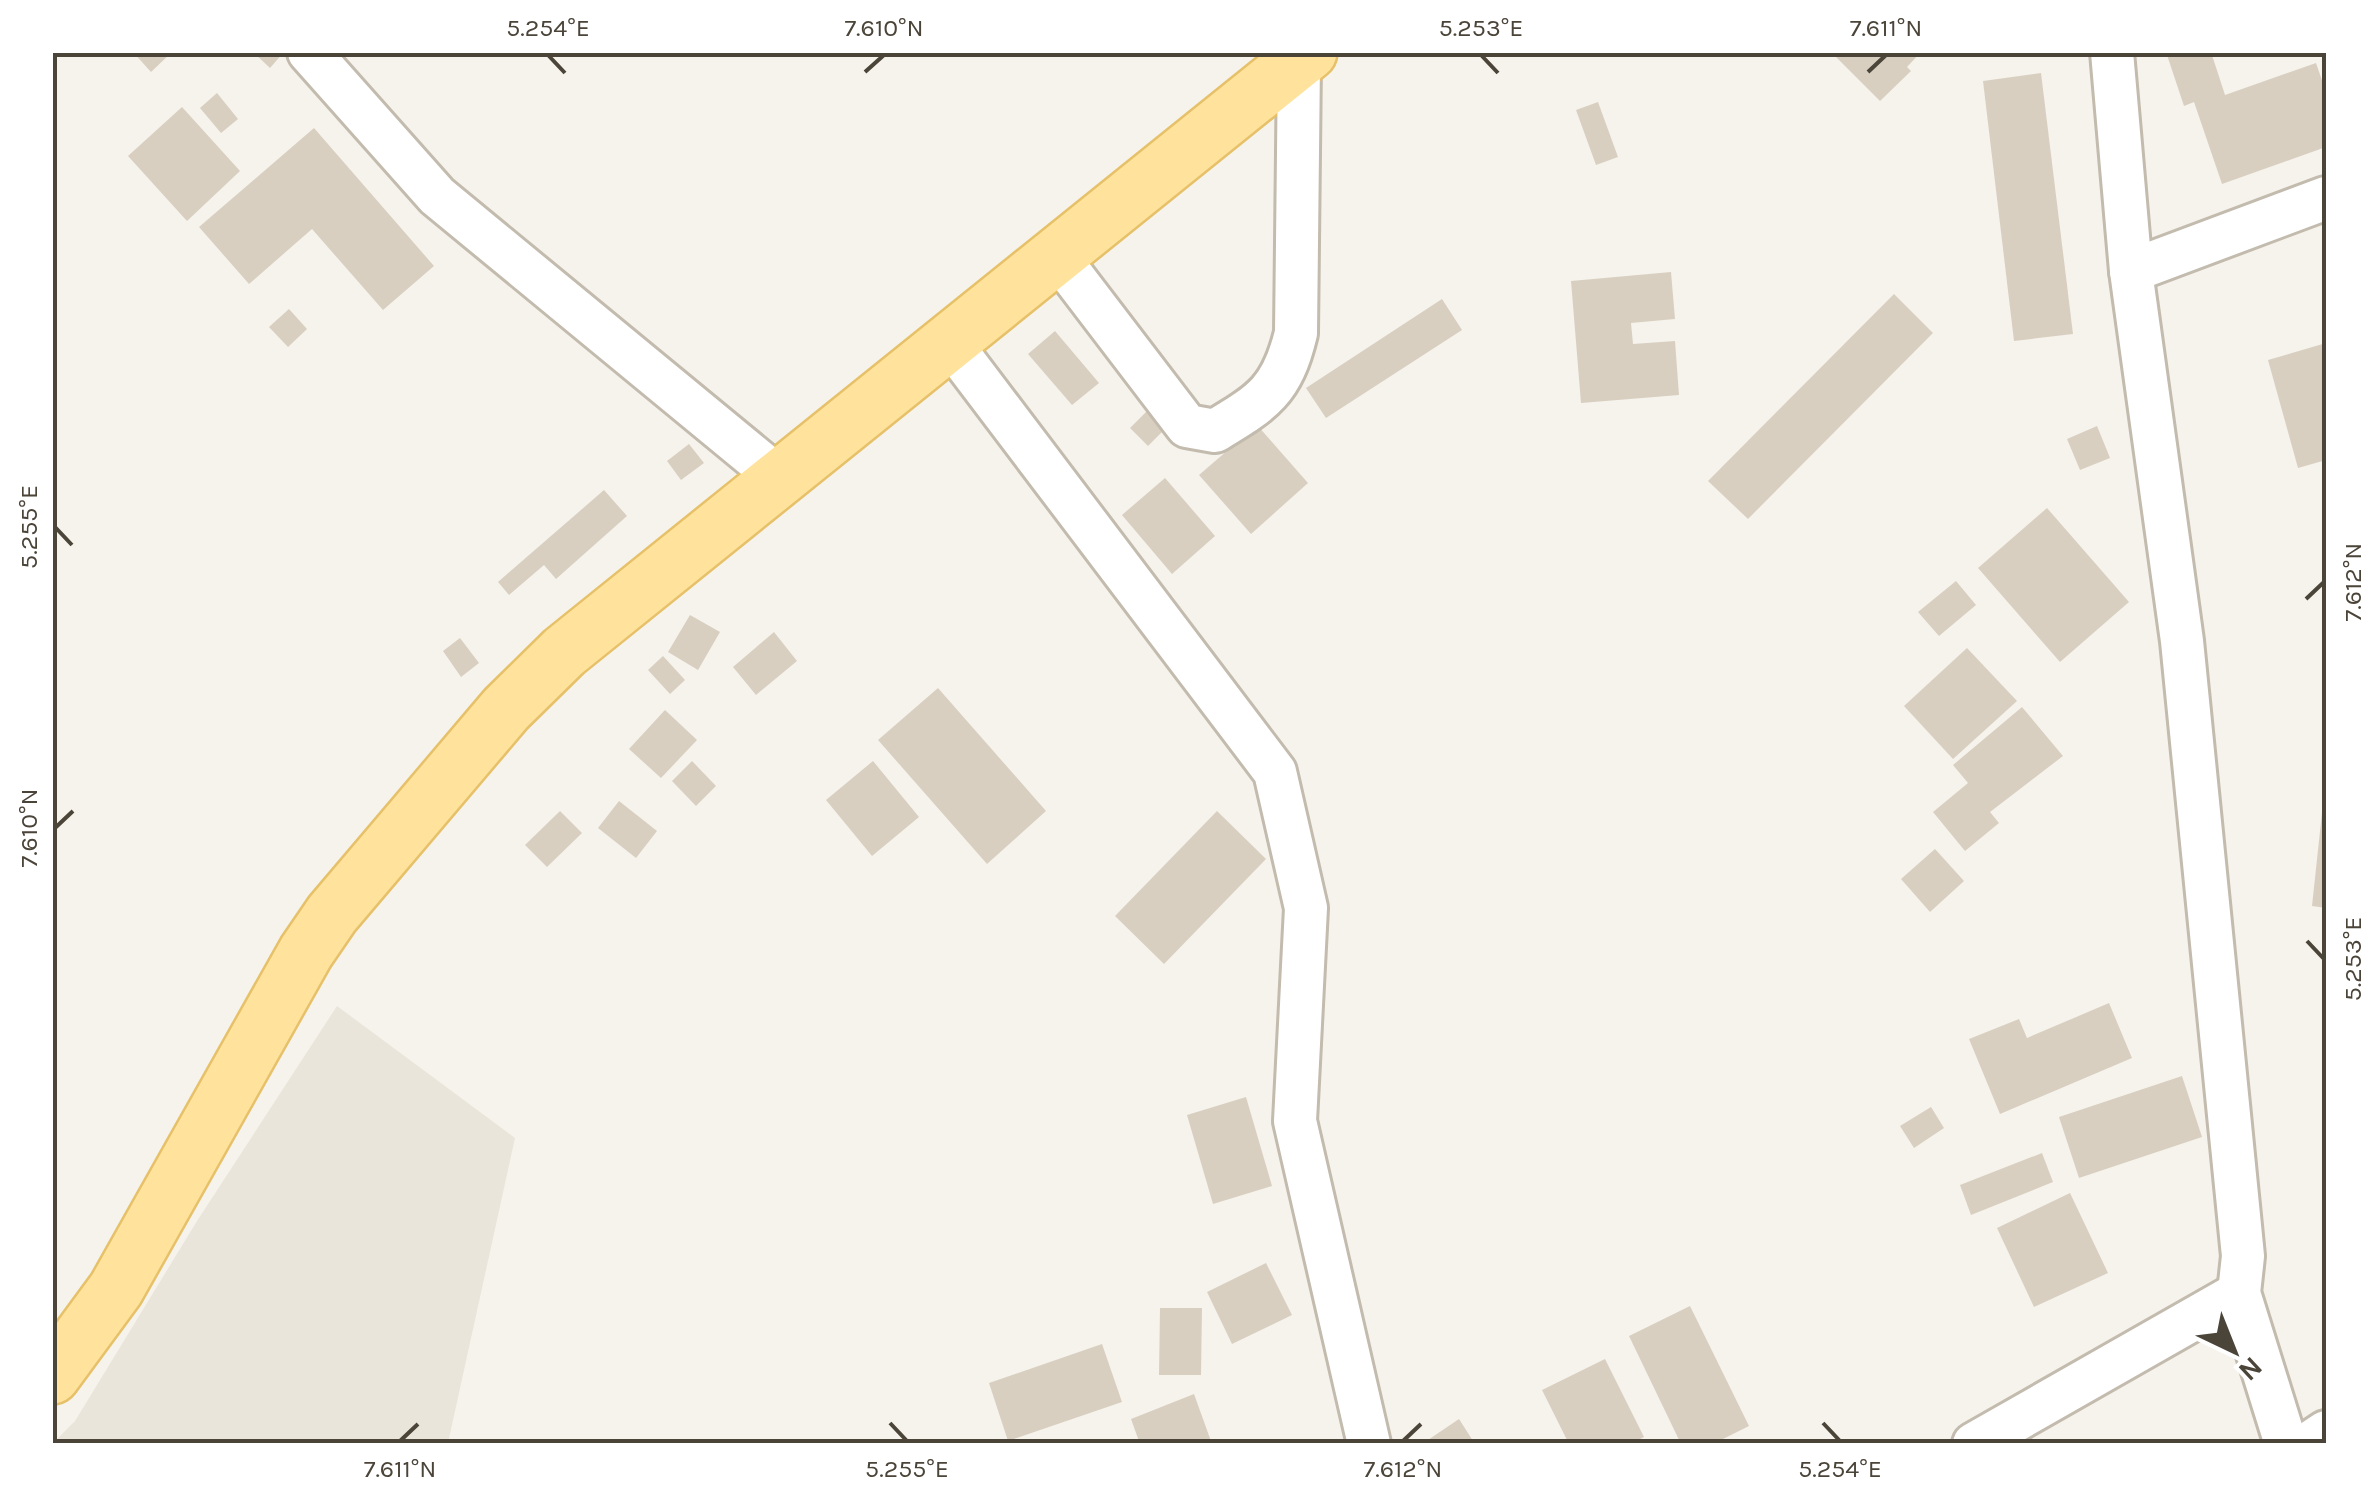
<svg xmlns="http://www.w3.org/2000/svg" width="2379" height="1496" font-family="Karla,sans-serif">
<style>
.residential{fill:#eae5da}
.building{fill:#d8cfc1}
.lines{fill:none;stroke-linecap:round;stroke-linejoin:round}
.minor-casing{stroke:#c2bbae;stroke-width:48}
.major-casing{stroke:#e6c16a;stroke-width:60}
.minor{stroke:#fff;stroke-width:42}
.major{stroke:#ffe39c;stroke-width:55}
.ticks{fill:none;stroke:#4b4439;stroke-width:4}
.neatline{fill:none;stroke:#4b4439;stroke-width:4}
.ticks-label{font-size:25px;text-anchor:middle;fill:#4b4439}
</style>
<rect width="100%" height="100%" fill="#f6f3ec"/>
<path class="residential" d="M337,1006L515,1138L448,1443H53L75,1421L197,1221Z"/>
<g class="building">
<path d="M133,52H172L151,72Z"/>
<path d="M253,52H284L270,68Z"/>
<path d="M1831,52H1921L1907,67L1911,71L1880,101Z"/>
<path d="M2166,52H2211L2225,95L2316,63L2326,92V147L2222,184L2194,102L2184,106Z"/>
<path d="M2041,73L2073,334L2014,341L1983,81Z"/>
<path d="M217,93L238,119L221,133L200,108Z"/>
<path d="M1598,102L1618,157L1596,165L1576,110Z"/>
<path d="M182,107L240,171L187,221L128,156Z"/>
<path d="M314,128L434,266L383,310L312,229L249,284L199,227Z"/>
<path d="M1671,272L1675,319L1631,323L1633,344L1675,341L1679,395L1581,403L1571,281Z"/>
<path d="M1894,294L1933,333L1748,519L1708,481Z"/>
<path d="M1442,299L1462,330L1326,418L1306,388Z"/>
<path d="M289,309L307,329L288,347L269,327Z"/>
<path d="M1055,331L1099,383L1072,405L1028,354Z"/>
<path d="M2326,343V460L2298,468L2268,360Z"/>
<path d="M1147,411L1165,429L1148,446L1130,428Z"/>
<path d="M1257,425L1308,483L1251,534L1199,475Z"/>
<path d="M2097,426L2110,458L2080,470L2067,439Z"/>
<path d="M689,444L704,463L681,480L667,461Z"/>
<path d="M1165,478L1215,536L1172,574L1122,515Z"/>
<path d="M604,490L627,516L556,579L544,565L509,595L498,582Z"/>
<path d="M2047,508L2129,602L2060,662L1978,568Z"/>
<path d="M1956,581L1976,605L1939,636L1918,612Z"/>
<path d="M690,615L720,632L698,670L668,652Z"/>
<path d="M774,632L797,661L756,695L733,667Z"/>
<path d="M460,638L479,663L461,677L443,651Z"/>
<path d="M1967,648L2017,701L1953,759L1904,706Z"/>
<path d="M663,656L685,680L670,694L648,670Z"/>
<path d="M938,688L1046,811L987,864L878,740Z"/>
<path d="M2022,707L2063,756L1990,812L1999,823L1965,851L1933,812L1968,783L1953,765Z"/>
<path d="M665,710L697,740L661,778L629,749Z"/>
<path d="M692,761L716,786L696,806L672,781Z"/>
<path d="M873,761L919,817L872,856L826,800Z"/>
<path d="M2324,794H2326V908L2312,906Z"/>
<path d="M619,801L657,831L636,858L598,828Z"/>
<path d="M560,811L582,833L547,867L525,845Z"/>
<path d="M1217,811L1266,859L1164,964L1115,916Z"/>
<path d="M1935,849L1964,881L1930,912L1901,879Z"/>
<path d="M2109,1003L2132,1058L2000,1114L1969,1039L2019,1019L2027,1038Z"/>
<path d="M2182,1076L2202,1137L2079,1178L2059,1117Z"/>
<path d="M1246,1097L1272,1186L1213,1204L1187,1115Z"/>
<path d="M1931,1107L1944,1128L1914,1148L1900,1126Z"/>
<path d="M2042,1153L2053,1182L1971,1215L1960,1185Z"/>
<path d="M2070,1193L2108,1273L2034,1307L1997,1228Z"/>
<path d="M1266,1263L1292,1315L1232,1344L1207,1292Z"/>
<path d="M1690,1306L1749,1426L1713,1444H1681L1629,1336Z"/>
<path d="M1160,1308H1202L1201,1375H1159Z"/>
<path d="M1102,1344L1122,1402L1008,1441L989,1383Z"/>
<path d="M1605,1359L1644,1437L1630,1444H1569L1542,1390Z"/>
<path d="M1194,1394L1212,1444H1140L1131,1419Z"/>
<path d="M1459,1419L1475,1444H1422Z"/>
</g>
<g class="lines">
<defs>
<g id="minor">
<path d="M309,52L437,196L778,477"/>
<path d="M2112,52L2131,271L2182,641L2243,1256L2239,1293L2286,1444"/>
<path d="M1058,257L1187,426L1215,431C1263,402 1282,391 1296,333L1299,62"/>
<path d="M2131,271L2326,198"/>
<path d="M951,344L1275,772L1306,908L1295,1121L1369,1444"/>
<path d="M1974,1444L2239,1293"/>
<path d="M2308,1444L2326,1432"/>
</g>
<path id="major" d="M52,1376L116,1289L306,952L332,914L506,709L564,652L1309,52"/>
</defs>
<use href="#minor" class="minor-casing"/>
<use href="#major" class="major-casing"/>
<use href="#minor" class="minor"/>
<use href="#major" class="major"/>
</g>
<path class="ticks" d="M548,55L565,73M1481,55L1498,73M865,72L884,55M1868,72L1886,55M55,527L72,545M2306,599L2324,582M55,828L73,811M2307,941L2324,959M890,1423L907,1441M1823,1423L1840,1441M400,1441L418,1424M1403,1441L1421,1424"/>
<rect width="2379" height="1496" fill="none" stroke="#ffffff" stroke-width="110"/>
<g transform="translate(2234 1351) rotate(137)" stroke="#ffffff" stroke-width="8" paint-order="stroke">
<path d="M0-8L18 38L0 25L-18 38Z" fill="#4b4439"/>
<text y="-15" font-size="28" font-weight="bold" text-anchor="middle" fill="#4b4439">N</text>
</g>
<rect x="55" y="55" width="2269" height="1386" class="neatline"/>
<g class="ticks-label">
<text x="548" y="36">5.254°E</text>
<text x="884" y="36">7.610°N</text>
<text x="1481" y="36">5.253°E</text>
<text x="1886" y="36">7.611°N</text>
<text transform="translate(28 527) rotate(-90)" y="9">5.255°E</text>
<text transform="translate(2352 582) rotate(-90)" y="9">7.612°N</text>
<text transform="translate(28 828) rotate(-90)" y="9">7.610°N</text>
<text transform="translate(2352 959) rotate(-90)" y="9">5.253°E</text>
<text x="400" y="1477">7.611°N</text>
<text x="907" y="1477">5.255°E</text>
<text x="1403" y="1477">7.612°N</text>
<text x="1840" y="1477">5.254°E</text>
</g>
</svg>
